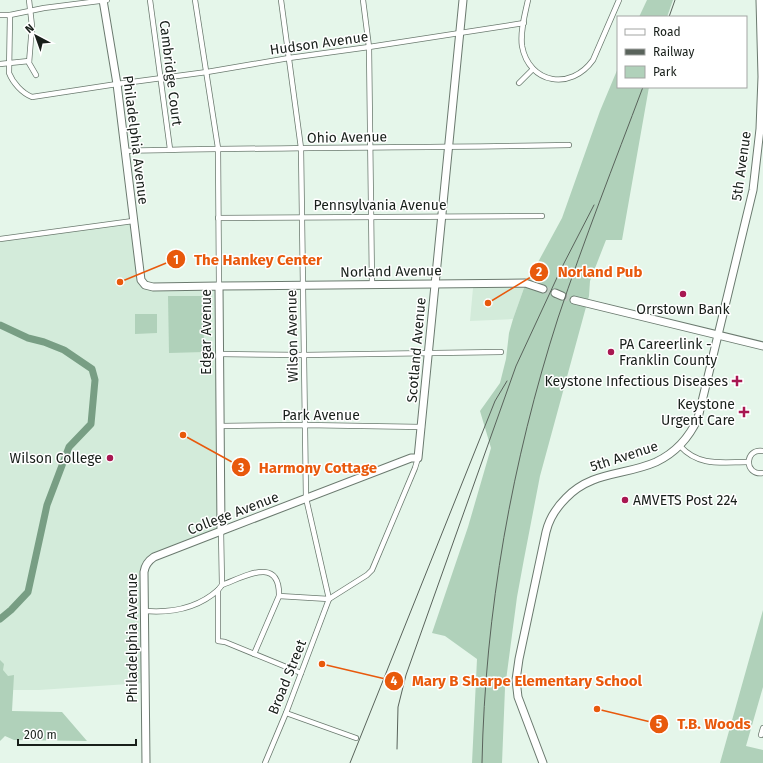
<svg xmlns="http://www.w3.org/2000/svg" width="763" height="763" font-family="'Fira Sans',sans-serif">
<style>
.built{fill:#d3ebda}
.green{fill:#b0d1ba}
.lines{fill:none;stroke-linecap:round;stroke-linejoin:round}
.river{stroke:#789e84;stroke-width:7}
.secondary-tunnel{stroke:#bccbc0;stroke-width:7;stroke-dasharray:7 3.5;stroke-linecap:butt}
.street-casing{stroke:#6b7a6f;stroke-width:6}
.secondary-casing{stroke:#6b7a6f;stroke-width:9}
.primary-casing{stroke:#6b7a6f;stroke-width:9}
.street{stroke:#fff;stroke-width:4.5}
.secondary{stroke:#fff;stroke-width:7}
.primary{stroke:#fff;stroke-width:7}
.rail{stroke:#59635b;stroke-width:1}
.poi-dot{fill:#a81751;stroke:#fff;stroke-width:1.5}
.labels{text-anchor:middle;stroke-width:3;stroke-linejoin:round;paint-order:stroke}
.street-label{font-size:14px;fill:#181f1a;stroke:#fff}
.poi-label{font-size:14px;fill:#181f1a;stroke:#fff;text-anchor:end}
.leader{fill:none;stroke:#e8590c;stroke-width:1.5}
.callout-dot{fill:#e8590c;stroke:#fff;stroke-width:1.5}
.mark-label{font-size:12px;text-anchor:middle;font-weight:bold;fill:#fff}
.callout-label{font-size:15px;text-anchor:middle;font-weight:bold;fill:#e8590c;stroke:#fff;stroke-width:3;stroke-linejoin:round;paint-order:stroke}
</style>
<rect width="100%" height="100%" fill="#e5f6ea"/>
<g class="built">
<path d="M133,221L145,285L219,286L221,531L147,564L143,683L39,690H0V239Z"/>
<path d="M473,288H524L513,319L470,321Z"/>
</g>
<g class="green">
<path d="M647,0H673L667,17H639Z"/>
<path d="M618,68V87H649L622,240H606L590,281L589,296L540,476L524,559L517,597L505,688L502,763H472L477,659L445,636L432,633L468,527L491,448L480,411L500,383L506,359L509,333L513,319L524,288L562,218L600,111Z"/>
<path d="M168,296H203L204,352L169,353Z"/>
<path d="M135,314H157V333L135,334Z"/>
<path d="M763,610V687L746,746L763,750V763H720Z"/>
<path d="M0,660L4,664L3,670L8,676L14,675L12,711L62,712L87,741L14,740L5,736L0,741Z"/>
</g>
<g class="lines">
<path class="river" d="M0,325L28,338L44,342L64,350L92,369L95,380L91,424L69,447L47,505L28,592L11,610L0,619"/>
<g class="secondary-tunnel">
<path d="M543,289L555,293"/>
<path d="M562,296L574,300"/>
</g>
<defs>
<g id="street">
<path d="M29,0L32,26L29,63L36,75"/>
<path d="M150,0L170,149"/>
<path d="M195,0L218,148L219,286"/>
<path d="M281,0L301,148L306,498L329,599"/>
<path d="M363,0L369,47L372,285"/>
<path d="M528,0C525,14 520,31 522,46C529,84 571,91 593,60L619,0"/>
<path d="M0,15H10L44,8L107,0"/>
<path d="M10,15L9,73C13,83 22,93 32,97L117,84L207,72L289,58L369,47L524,23"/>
<path d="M0,64L29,61"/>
<path d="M519,83L533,69"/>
<path d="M125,151C273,147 421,148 569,145"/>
<path d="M218,218L542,216"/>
<path d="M0,239L133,221"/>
<path d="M219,354L303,355L501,352"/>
<path d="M220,426L305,425L422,427"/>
<path d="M680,446C699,467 722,462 748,462"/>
<path d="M763,451C744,448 744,476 763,473"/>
<path d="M221,531L222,585L218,590V641L225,642L301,673"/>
<path d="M222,585C244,577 280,555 279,596L254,654"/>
<path d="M279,596L329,599"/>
<path d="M329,599L367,575L372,570L415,468L418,458"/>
<path d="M145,611C171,613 198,608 218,590"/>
<path d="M286,713L356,738"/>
<path d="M761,735L763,728"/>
<path d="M265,763L286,713L329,599"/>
</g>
<g id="secondary">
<path d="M219,286L525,283L543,289"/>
<path d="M555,293L562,296"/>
<path d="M574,300L763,346"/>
<path d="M221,531L411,458H418L463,0"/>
<path d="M543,763L518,697L516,680L519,659L546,532C549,519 556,508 566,498C592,471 624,476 656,462C675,453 689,438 698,418L753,190L760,129L762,77L760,0"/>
</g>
<path id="primary" d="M103,0L117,84L141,280L145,285L153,287L219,286L221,531L154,557C148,561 145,565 144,572L146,763"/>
</defs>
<use href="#street" class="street-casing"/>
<use href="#secondary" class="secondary-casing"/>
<use href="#primary" class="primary-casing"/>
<use href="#street" class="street"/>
<use href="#secondary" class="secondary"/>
<use href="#primary" class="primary"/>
<g class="rail">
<path d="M669,17L675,0"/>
<path d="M397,749L398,707L406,675L516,366L561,269L594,205"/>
<path d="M350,763L495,401L507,381"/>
<path d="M482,763C485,612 512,461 558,318C584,240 614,164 643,87"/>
</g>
</g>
<g class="poi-dot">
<circle cx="683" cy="294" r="4"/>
<circle cx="611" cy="352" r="4"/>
<path d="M735 375h4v4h4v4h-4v4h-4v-4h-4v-4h4z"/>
<path d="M742 406h4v4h4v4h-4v4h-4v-4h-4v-4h4z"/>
<circle cx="110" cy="458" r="4"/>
<circle cx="625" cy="500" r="4"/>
</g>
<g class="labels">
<g class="street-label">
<text transform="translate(319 43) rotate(-8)" y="5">Hudson Avenue</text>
<text transform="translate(171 73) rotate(83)" y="5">Cambridge Court</text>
<text transform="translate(347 137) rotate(-1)" y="5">Ohio Avenue</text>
<text transform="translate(136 140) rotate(83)" y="5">Philadelphia Avenue</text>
<text transform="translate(741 166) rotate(-82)" y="5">5th Avenue</text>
<text x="380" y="210">Pennsylvania Avenue</text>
<text transform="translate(391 271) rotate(-1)" y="5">Norland Avenue</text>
<text transform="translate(206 332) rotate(-90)" y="5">Edgar Avenue</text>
<text transform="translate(292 336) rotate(-91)" y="5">Wilson Avenue</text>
<text transform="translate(416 350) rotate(-85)" y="5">Scotland Avenue</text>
<text x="321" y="420">Park Avenue</text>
<text transform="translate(624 456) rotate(-18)" y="5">5th Avenue</text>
<text transform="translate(233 513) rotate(-21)" y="5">College Avenue</text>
<text transform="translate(132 638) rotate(-90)" y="5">Philadelphia Avenue</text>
<text transform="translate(287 677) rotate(-68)" y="5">Broad Street</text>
</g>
<g class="poi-label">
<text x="683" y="314" text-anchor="middle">Orrstown Bank</text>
<text x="619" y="349" text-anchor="start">PA Careerlink -<tspan x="619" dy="16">Franklin County</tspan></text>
<text x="728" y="386">Keystone Infectious Diseases</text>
<text x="735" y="409">Keystone<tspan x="735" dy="16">Urgent Care</tspan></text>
<text x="102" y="463">Wilson College</text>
<text x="633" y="505" text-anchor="start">AMVETS Post 224</text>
</g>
</g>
<path class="leader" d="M120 282L176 259M488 303L539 272M183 435L241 467M322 664L394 681M597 709L659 724"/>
<g class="callout-dot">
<circle cx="120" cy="282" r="4"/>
<circle cx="488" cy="303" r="4"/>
<circle cx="183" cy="435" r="4"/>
<circle cx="322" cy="664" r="4"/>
<circle cx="597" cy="709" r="4"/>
<circle cx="176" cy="259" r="10"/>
<circle cx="539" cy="272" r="10"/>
<circle cx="241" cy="467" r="10"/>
<circle cx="394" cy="681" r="10"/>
<circle cx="659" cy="724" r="10"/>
</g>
<g class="mark-label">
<text x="176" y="264">1</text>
<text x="539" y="276">2</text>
<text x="241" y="472">3</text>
<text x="394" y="685">4</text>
<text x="659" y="728">5</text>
</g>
<g class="callout-label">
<text x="258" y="265">The Hankey Center</text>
<text x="600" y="277">Norland Pub</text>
<text x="318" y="473">Harmony Cottage</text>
<text x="527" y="686">Mary B Sharpe Elementary School</text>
<text x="714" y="729">T.B. Woods</text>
</g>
<rect x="617" y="16" width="130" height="72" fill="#ffffff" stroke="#a3a5a3"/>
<rect x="625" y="29" width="20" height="6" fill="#ffffff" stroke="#a3a5a3"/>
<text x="653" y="36" font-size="12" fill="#181f1a">Road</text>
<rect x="625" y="49" width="20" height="6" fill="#59635b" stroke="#a3a5a3"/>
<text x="653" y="56" font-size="12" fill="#181f1a">Railway</text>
<rect x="625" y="66" width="20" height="12" fill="#b0d1ba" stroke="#a3a5a3"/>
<text x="653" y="76" font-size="12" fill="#181f1a">Park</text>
<g transform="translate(36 36) rotate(319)" stroke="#ffffff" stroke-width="3" paint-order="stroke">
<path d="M0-3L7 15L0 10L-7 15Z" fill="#181f1a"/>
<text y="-6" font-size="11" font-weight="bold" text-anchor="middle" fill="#181f1a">N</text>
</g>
<path d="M18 739v6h118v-6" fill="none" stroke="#181f1a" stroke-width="2"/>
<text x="24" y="739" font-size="12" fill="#181f1a" stroke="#ffffff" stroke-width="3" paint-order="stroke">200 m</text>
</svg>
